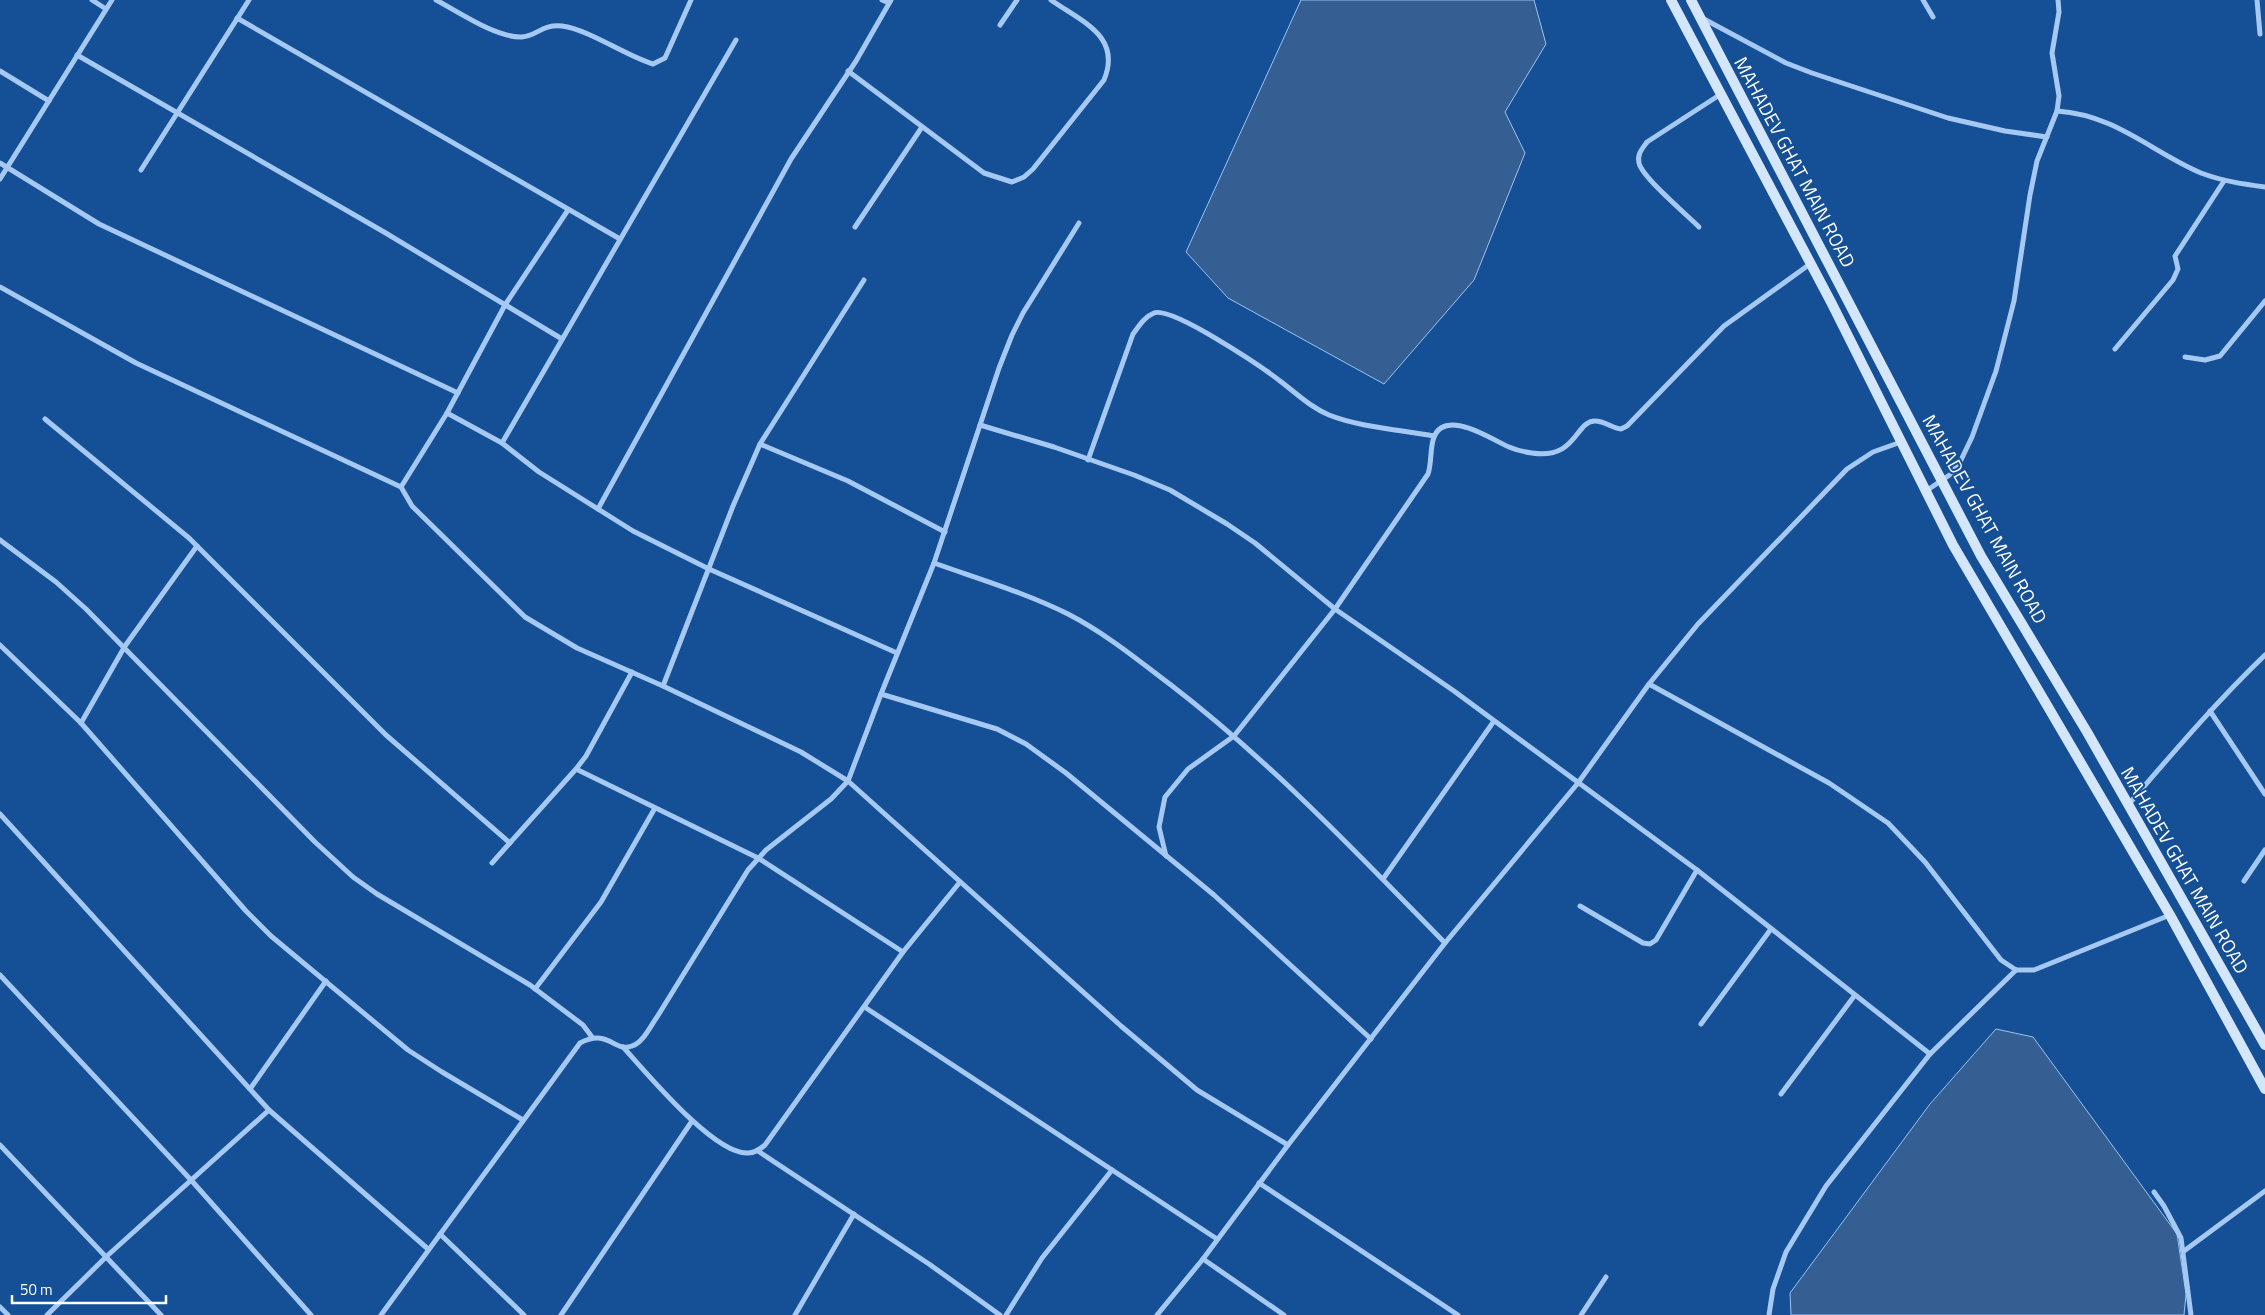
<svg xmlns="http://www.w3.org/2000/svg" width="2265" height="1315" font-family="'Titillium Web',sans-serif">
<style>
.water{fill:#355f92;stroke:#98c4f5}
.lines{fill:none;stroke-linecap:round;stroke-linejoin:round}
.street{stroke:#a5c9f2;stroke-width:5}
.secondary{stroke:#d4e6fc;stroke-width:10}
.labels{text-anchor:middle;stroke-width:4;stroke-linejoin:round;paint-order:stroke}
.street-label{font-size:19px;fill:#fff;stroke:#154f95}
</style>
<rect width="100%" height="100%" fill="#154f95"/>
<g class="water">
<path d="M1301,0H1534L1546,44L1505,112L1525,153L1474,280L1384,384L1228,298L1186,252Z"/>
<path d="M1996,1029L2033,1037L2177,1234L2186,1294L2184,1315H1791L1790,1293L1930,1104Z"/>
</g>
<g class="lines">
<g class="street">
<path d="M92,0L106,9"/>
<path d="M436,0C459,12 496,38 522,37C537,36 542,24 562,26C590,30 624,55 653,64L665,58L691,0"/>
<path d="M882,0L889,3"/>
<path d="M1923,0L1933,17"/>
<path d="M2257,0L2260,34"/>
<path d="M237,18L620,239"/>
<path d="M1702,18L1786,63L1812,73L1948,118L2005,131L2047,137"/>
<path d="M1000,25L1017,0"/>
<path d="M77,55L384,232L562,339"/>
<path d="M0,71L49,101"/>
<path d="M848,71L984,173L1012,182L1024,177L1033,169L1104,80C1122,36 1082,22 1051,0"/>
<path d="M2057,111C2116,115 2150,151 2201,173C2222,181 2243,184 2265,187"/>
<path d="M0,163L99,224L458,393"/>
<path d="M141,170L249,0"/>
<path d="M0,179L112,0"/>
<path d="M855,227L922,127"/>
<path d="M1699,227C1686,214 1642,177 1639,163C1637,154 1642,149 1647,142L1721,94"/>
<path d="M0,287L136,363L401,487L412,506L525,617L577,648L663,686L801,752L848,781L1121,1026L1197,1090L1288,1145"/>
<path d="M2115,349L2173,280L2178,269L2175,256L2224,181"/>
<path d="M2185,357L2205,360L2220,356L2265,301"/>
<path d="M447,413L502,443L539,472L633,531L709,569L897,653"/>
<path d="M45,419L189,538L386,735L510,843"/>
<path d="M980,425L1054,447L1134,475L1170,490L1227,524L1255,543L1335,609L1454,691L1697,870L1930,1054"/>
<path d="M502,443L736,40"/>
<path d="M760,444L848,481L945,532"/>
<path d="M1088,460L1133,334C1139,326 1144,317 1154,313C1172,306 1262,367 1280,381C1296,393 1310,407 1329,415C1359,427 1401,430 1434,436"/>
<path d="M401,487L447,413L505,305L568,210"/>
<path d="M1926,491L1951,474L1961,460L1972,437L1996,371L2014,301L2030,195L2037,161L2057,111L2059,96L2052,53L2059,12L2058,0"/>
<path d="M598,509L791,159L856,61L891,0"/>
<path d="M0,540L56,582L86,609L315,842L353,877L377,894L530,985L583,1025L592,1037"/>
<path d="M934,563C979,579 1026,593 1068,614C1105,633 1138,660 1171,685C1271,762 1357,853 1445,943"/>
<path d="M0,645L81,723L246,911L271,936L408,1050L442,1072L523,1120"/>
<path d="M1649,684L1829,783L1888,823L1925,862L2001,960L2016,970H2034L2170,915"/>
<path d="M663,686L733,506L760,444L864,280"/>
<path d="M881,694L997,729L1026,744L1066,773L1214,895L1371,1039"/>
<path d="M2210,711L2265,794"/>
<path d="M81,723L125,646L197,546"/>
<path d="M576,769L758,858L903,952"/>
<path d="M2128,805C2172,754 2216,702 2265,655"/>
<path d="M0,814L269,1110L428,1249"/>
<path d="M1166,856L1159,827L1165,797L1188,769L1234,736L1335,609L1428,474C1433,460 1428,436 1441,428C1459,417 1493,440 1509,447C1516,450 1524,452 1532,453C1577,460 1575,421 1595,421C1605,421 1612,428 1621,429L1627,426L1724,326L1810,264"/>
<path d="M492,863L576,769L586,756L632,672"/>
<path d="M1383,879L1494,721"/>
<path d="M2244,881L2265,850"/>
<path d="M1580,906L1643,943L1650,944L1656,940L1697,870"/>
<path d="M0,975L191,1180L311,1315"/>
<path d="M535,989L601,902L655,808"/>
<path d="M866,1008L1217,1239"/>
<path d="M1701,1024L1771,929"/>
<path d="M623,1047C646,1072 714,1155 748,1153C755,1153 760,1149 765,1145L903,952L960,882"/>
<path d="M250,1089L326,981"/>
<path d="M1781,1094L1855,995"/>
<path d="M0,1145L161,1315"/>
<path d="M758,1151L929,1264L1000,1315"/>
<path d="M1259,1183L1458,1315"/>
<path d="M2154,1192L2164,1206L2181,1238L2191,1315"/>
<path d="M440,1234L524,1315"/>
<path d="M2184,1251L2265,1191"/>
<path d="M1203,1259L1284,1315"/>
<path d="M0,1307L8,1315"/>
<path d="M47,1315L107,1256L269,1110"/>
<path d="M381,1315L580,1043C609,1028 614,1053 632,1046C643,1043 651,1025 657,1017L748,870L766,850L831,799L848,781L881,694L934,563L999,368L1012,335L1023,313L1079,223"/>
<path d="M561,1315L692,1121"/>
<path d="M795,1315L854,1214"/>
<path d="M1006,1315L1042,1258L1112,1170"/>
<path d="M1157,1315L1203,1259L1288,1145L1445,943L1578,783L1649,684L1698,624L1847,469L1873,452L1901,442"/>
<path d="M1581,1315L1606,1277"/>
<path d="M1769,1315L1773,1289L1786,1252L1826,1186L1930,1054L2016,970"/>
</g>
<g class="secondary">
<path d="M1671,0L1831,302L1953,545L2170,915L2265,1089"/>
<path d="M1691,0L1981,556L2087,732L2265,1045"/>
</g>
</g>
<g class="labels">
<g class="street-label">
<text transform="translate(1795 162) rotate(62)" y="7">MAHADEV GHAT MAIN ROAD</text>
<text transform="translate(1985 519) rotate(61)" y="7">MAHADEV GHAT MAIN ROAD</text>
<text transform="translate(2185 870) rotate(60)" y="7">MAHADEV GHAT MAIN ROAD</text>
</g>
</g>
<path d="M12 1295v8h154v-8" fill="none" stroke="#ffffff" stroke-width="2.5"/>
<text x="20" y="1295" font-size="15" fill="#ffffff" stroke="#154f95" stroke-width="4" paint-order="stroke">50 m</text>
</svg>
